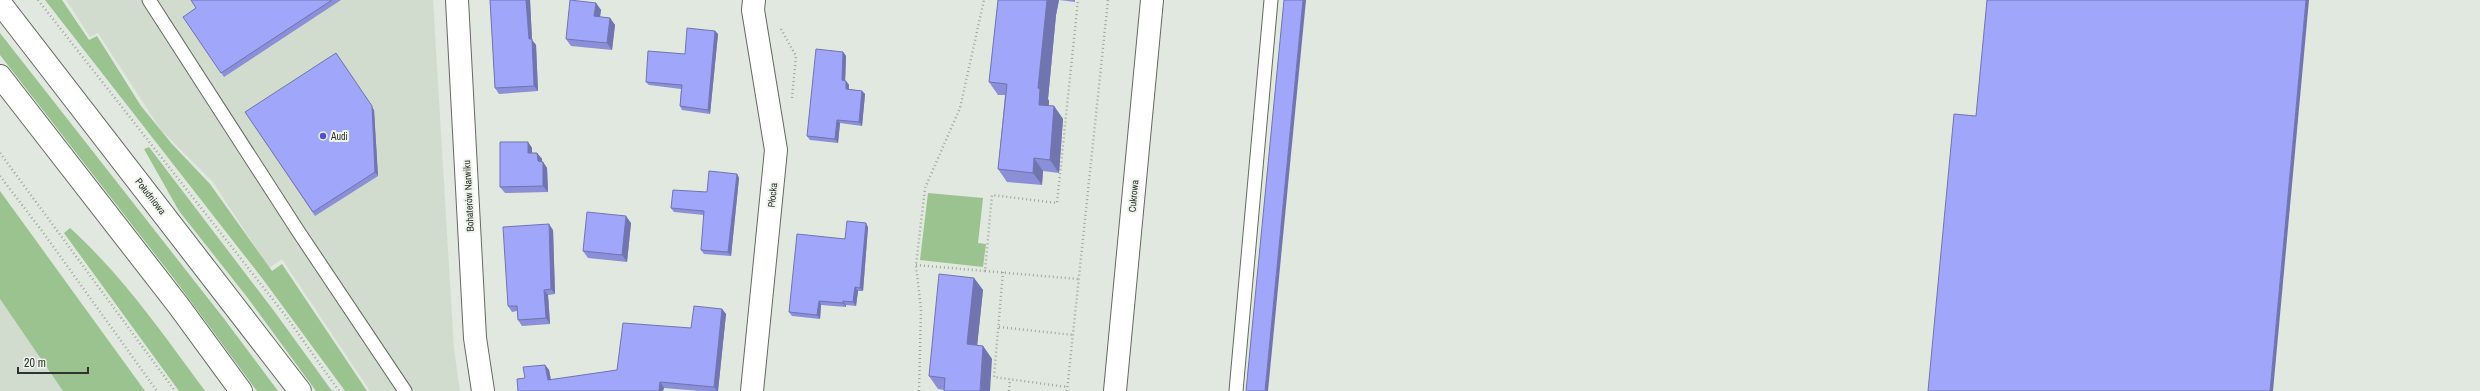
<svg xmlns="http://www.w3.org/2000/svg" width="2480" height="391" font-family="'Archivo Narrow',sans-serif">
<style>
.built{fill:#d1dcce}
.green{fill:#9ac38f}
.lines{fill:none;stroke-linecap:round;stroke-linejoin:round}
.lane-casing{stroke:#646a63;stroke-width:15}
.street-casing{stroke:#646a63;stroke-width:24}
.secondary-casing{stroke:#646a63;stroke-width:24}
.primary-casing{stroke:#646a63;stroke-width:24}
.path{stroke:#a1a69f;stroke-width:2.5;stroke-dasharray:1 3;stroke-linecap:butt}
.lane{stroke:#fff;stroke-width:13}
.street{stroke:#fff;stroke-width:22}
.secondary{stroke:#fff;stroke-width:22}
.primary{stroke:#fff;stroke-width:22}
.wall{fill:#8a8fd7}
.shaded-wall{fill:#7074af}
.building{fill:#a0a6fa;stroke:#7074af}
.poi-dot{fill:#5550c7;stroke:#eef5ec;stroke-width:1.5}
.labels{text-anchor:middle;stroke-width:4;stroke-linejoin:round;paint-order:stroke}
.poi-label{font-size:10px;fill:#313330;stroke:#eef5ec;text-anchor:start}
.street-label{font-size:10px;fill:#313330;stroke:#eef5ec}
</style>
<rect width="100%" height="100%" fill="#e1e8df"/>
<g class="built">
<path d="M66,0H433L454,349L460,391H370L282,259L269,268L213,182L161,130L98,33L90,37Z"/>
<path d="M0,299L63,391H0Z"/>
</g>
<g class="green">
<path d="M45,0H62L89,40L97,36L141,106L172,144L210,184L272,271L282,264L367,391H345L262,278Z"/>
<path d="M0,33L225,320L278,391H257L175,280L0,55Z"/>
<path d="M149,147L274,311L332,391H316L247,297L179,211L144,149Z"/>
<path d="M0,191L145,391H63L0,299Z"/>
<path d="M928,193L983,198L978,243L986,244L983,267L920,260Z"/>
<path d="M70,228C123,276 163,334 205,391H179L64,233Z"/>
</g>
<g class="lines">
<defs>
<g id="lane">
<path d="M149,0L298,231L405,391"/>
<path d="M1236,391L1271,0"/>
</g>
<g id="street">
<path d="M457,0L475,338L483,391"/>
<path d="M752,391L776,150L753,10L754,0"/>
</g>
<path id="secondary" d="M1115,391L1152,0"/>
<g id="primary">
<path d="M0,3L300,391"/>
<path d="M0,76L178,305L241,391"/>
</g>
</defs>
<use href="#lane" class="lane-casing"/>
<use href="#street" class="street-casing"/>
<use href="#secondary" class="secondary-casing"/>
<use href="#primary" class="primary-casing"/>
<g class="path">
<path d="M38,0L285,315L339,391"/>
<path d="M781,29L796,56L792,98"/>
<path d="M0,153L175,391"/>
<path d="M0,176L42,231L157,391"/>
<path d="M916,265L985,271L992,195L1057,203L1078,0"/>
<path d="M985,271L1078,279"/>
<path d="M1003,272L994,377L1067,387"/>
<path d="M999,327L1073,335"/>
<path d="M919,391L921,310L916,265L925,188L960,108L984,0"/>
<path d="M1009,391L1010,379"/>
<path d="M1067,391L1108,0"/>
</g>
<use href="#lane" class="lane"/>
<use href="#street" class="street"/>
<use href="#secondary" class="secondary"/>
<use href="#primary" class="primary"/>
</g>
<g class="wall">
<path d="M191,0H341L224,77L183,17L196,8Z"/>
<path d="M490,0H530L532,40L536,45L538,91L499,94L495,88Z"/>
<path d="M998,0H1075V2L1059,0L1056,15L1048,99L1049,101V106H1054L1063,119L1059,173L1043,171L1042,185L1007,182L998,169L1005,95H998L989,82Z"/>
<path d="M596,3L601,10L600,17L610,18L615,25L612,50L571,46L566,39Z"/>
<path d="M715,31L718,34L710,114L682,110L680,106L681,89L649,85L646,82L685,54Z"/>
<path d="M843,52L846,56L845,81H846L849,85V89L862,91L865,94L862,126L840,123L838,143L810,140L807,136Z"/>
<path d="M374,110L378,176L315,216L245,112Z"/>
<path d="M528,142L532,148V153H537L542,159V162H543L547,168L548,192L505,193L500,187Z"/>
<path d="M737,174L739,178L731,256L704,254L701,250L704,215L674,212L671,208L707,192Z"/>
<path d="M631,223L627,262L588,258L583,251Z"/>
<path d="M868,227L863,291H858L856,306L846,305V307L821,305L820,319L792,316L789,312L845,239Z"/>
<path d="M553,230L555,294L548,295L550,324L522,326L518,320L517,311L512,312L508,306Z"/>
<path d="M974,278L983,290L977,345L983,346L992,359L944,390L938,389L929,376Z"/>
<path d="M722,309L726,314L718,391H699L664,388L663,391H518L525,378L545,365L549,370L551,380L617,370L691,328Z"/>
</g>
<g class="shaded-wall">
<path d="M526,0H530L532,40L536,45L538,91L534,86L529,39Z"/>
<path d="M1047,0H1059L1056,15L1048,99L1049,101L1048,118L1039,105L1038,88Z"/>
<path d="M1303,0H1306L1268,391H1265Z"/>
<path d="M2306,0H2309L2273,391H2270Z"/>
<path d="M596,3L601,10L599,23L594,16Z"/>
<path d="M610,18L615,25L612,50L607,43Z"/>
<path d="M715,31L718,34L710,114L708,110Z"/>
<path d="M843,52L846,56L845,84L842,80Z"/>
<path d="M336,53L374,110L378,176L375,172Z"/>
<path d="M846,81L849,85L848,93L846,89Z"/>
<path d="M862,91L865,94L862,126L859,122Z"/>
<path d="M1054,106L1063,119L1059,173L1050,160Z"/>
<path d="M837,120L840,123L838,143L835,139Z"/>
<path d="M528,142L532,148V159L528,153Z"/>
<path d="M537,153L542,159V168L538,161Z"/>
<path d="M1034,158L1043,171L1042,185L1033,173Z"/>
<path d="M543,162L547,168L548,192L543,186Z"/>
<path d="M737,174L739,178L731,256L728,252Z"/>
<path d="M626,216L631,223L627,262L622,255Z"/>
<path d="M866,223L868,227L863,291L860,288Z"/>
<path d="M549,224L553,230L555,294L551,289Z"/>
<path d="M974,278L983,290L976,357L967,344Z"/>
<path d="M855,287L858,291L856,306L853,302Z"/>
<path d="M544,290L548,295L550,324L546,318Z"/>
<path d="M819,301L821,305L820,319L817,315Z"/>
<path d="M843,301L846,305V307L843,303Z"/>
<path d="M722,309L726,314L718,391H717L714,387Z"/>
<path d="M983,346L992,359L990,391H980Z"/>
<path d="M545,365L549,370L552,386L548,380Z"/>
<path d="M660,382L664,388L663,391H659Z"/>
</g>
<g class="building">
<path d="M191,0H332L221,73L183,17L196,8Z"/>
<path d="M490,0H526L529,39H532L534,86L495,88Z"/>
<path d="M570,0L596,3L594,16L610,18L607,43L566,39Z"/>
<path d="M998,0H1047L1038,88L1040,89L1039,105L1054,106L1050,160L1034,158L1033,173L998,169L1007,84L989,82Z"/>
<path d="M1284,0H1303L1265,391H1246Z"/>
<path d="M1987,0H2306L2270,391H1928L1954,114L1976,116Z"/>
<path d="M687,28L715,31L708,110L680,106L682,85L646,82L648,51L685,54Z"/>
<path d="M816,49L843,52L842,80L846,81V89L862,91L859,122L837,120L835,139L807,136Z"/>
<path d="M336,53L372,106L375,172L313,212L245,112Z"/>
<path d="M500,142H528V153H537L538,161L543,162V186L500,187Z"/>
<path d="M709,171L737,174L728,252L701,250L704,211L671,208L673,190L707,192Z"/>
<path d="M587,212L626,216L622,255L583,251Z"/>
<path d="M847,221L866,223L860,288L855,287L853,302L843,301V303L819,301L817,315L789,312L797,234L845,239Z"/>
<path d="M549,224L551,289L544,290L546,318L518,320L517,306H508L503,227Z"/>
<path d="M939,274L974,278L967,344L983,346L980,391H944L945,378L929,376Z"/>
<path d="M694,306L722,309L714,387L660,382L659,391H518L517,379L525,378L523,367L545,365L548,380L617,370L623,323L691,328Z"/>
</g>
<circle class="poi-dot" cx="323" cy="136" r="4"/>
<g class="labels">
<g class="poi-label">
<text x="331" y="140">Audi</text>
</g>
<g class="street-label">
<text transform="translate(772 195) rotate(-84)" y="4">Płocka</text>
<text transform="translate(151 196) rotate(52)" y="4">Południowa</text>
<text transform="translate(468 196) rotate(-93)" y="4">Bohaterów Narwiku</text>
<text transform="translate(1133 196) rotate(-85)" y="4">Cukrowa</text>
</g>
</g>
<path d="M18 367v6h70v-6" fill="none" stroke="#313330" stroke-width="2"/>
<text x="24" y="367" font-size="12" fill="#313330" stroke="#eef5ec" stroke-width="3" paint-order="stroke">20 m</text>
</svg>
